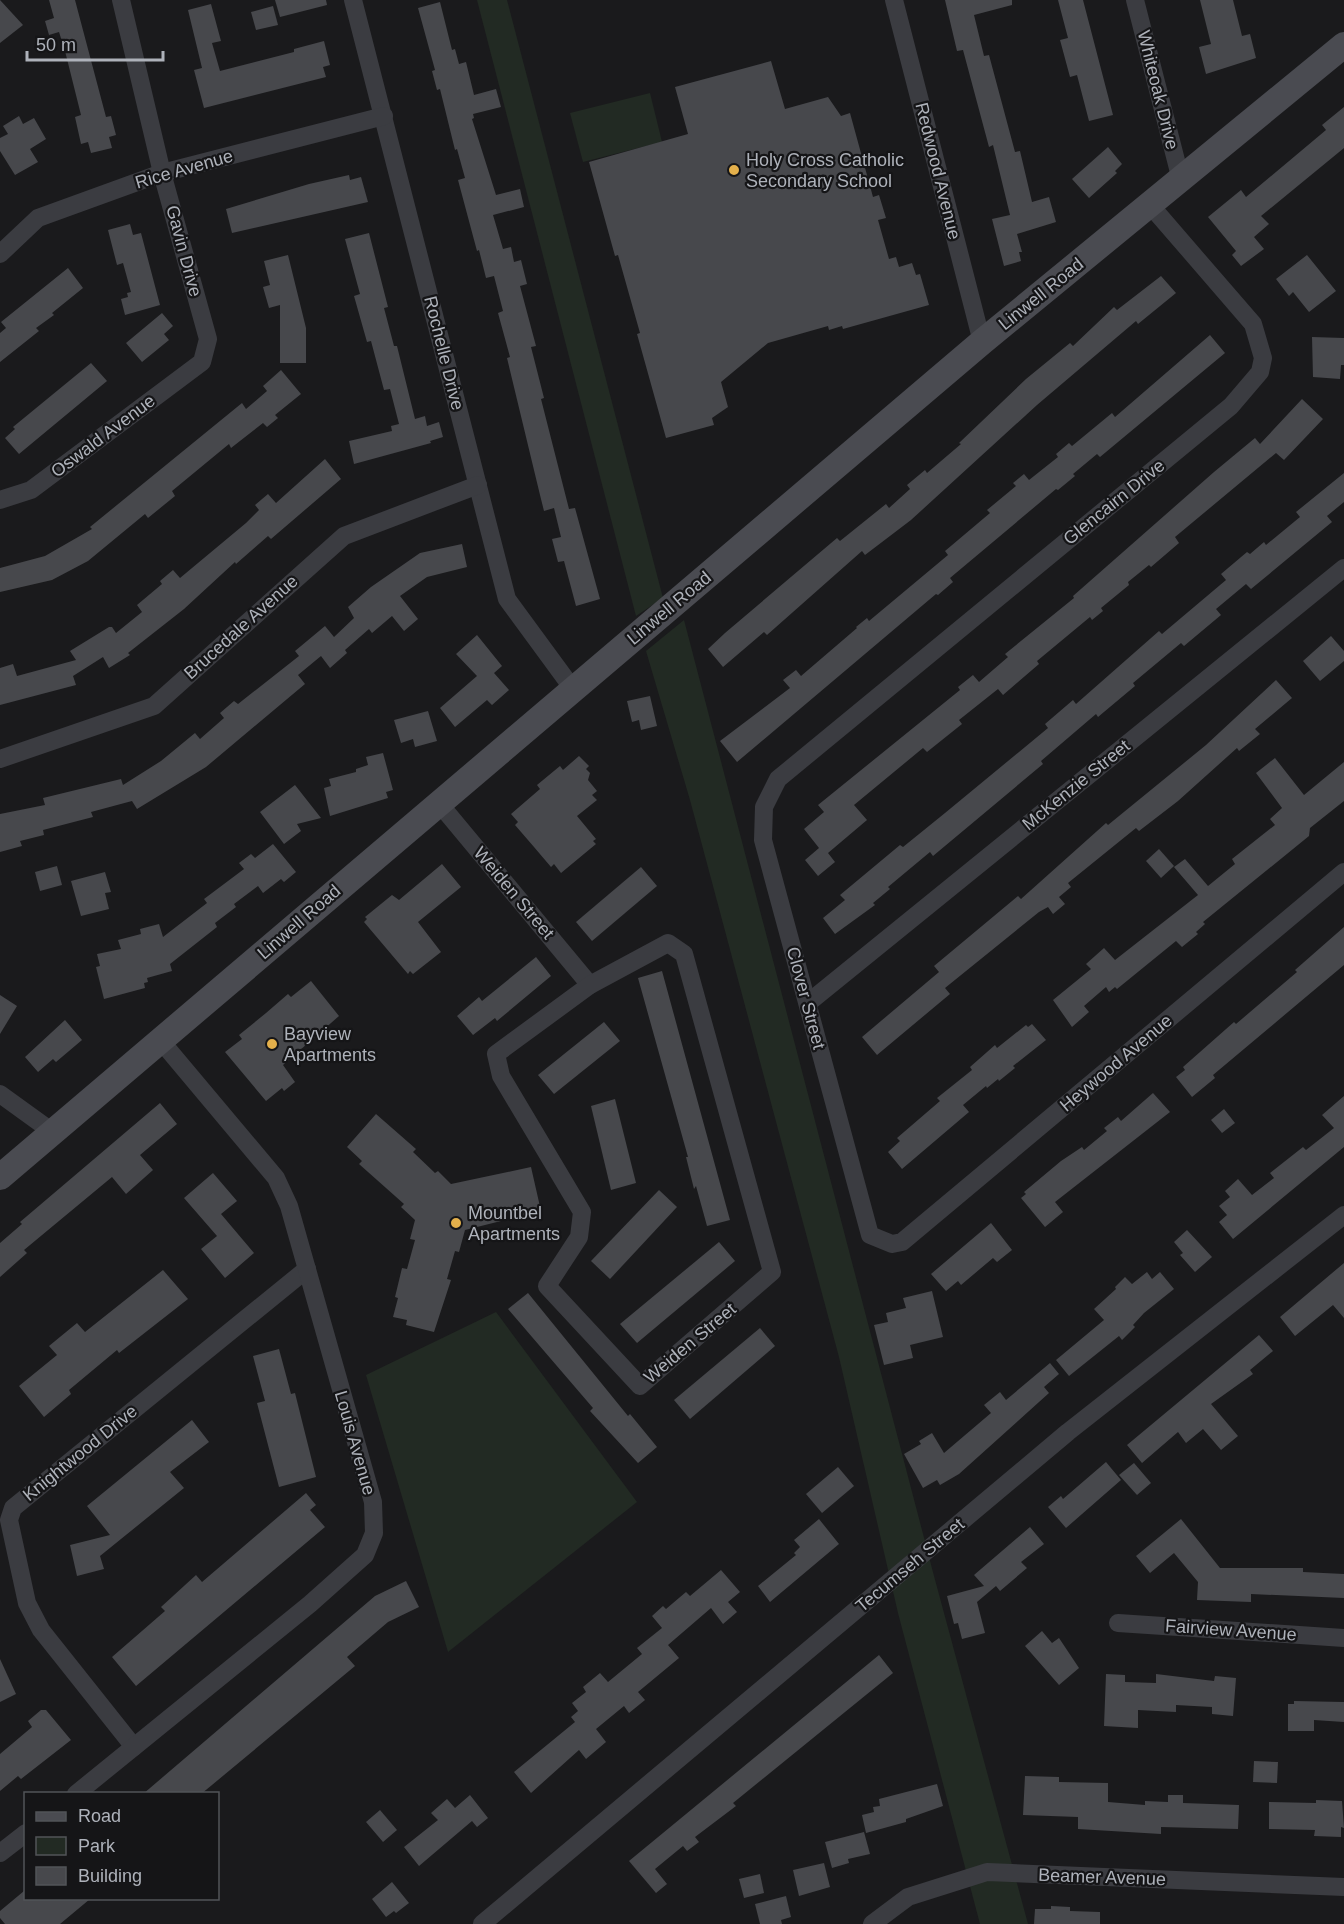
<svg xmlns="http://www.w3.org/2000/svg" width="1344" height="1924" font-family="Arial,sans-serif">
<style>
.green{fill:#222a23}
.building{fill:#47484c}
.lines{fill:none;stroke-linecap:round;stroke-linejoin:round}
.minor{stroke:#3b3c41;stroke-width:18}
.secondary{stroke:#4a4b51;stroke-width:26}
.poi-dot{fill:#e4b04b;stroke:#151517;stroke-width:2}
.labels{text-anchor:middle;stroke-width:4.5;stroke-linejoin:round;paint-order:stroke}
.street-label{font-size:18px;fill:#aeb2ba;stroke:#151517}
.poi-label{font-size:18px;fill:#aeb2ba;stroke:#151517;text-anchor:start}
</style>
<rect width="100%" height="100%" fill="#1a1a1c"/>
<g class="green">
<path d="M477,0H507L663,598L636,616Z"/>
<path d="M650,93L662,142L583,162L570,113Z"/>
<path d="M684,620L934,1576L1028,1924H980L898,1613L839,1357L690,800L646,651Z"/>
<path d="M496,1312L637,1502L448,1652L366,1375Z"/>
</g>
<g class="building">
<path d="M0,0L23,25L0,43Z"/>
<path d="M49,0H75L106,117L111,116L116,135L109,137L112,148L91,153L88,142L81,144L75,117L81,115L65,51L59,32L49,35L45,21L54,18Z"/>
<path d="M275,0H326L327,5L280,17Z"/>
<path d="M945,0H1012V5L974,15L984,56L989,55L1015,152L1020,151L1032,202L1049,197L1056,222L1017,234L1022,252H1019L1021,261L1004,266L992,219L1010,215L993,145L989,147L963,50L957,51Z"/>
<path d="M1058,0H1083L1113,115L1089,121L1077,75L1070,77L1060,40L1068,38Z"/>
<path d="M1200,0H1233L1242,36L1250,34L1256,58L1206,74L1199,47L1211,44Z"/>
<path d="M440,2L452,50L455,49L459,64L466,62L474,95L496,89L501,107L473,114L474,118L472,119L496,195L520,189L524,207L493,215L503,249L511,247L514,262L521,260L527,284L520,286L536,346L531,347L544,398L541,399L569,509L575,508L600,599L576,606L564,561L558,562L552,539L561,537L554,508L544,511L540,495L507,358L510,357L498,313L503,311L494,276L486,278L479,250L477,251L458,180L465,178L457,149L455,150L440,89L437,90L432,71L435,70L418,8Z"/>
<path d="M211,4L221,41L212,43L220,71L294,52V49L324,41L330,65L323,67L326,77L204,108L194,70L202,68L188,10Z"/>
<path d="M273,6L278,25L256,30L251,12Z"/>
<path d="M771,61L785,109L828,97L841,116L850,113L873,197L879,195L886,218L878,220L889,259L896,257L899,267L912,263L916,275L920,274L929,305L843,329L842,326L829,330L828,326L768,343L721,382L728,407L712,418L714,425L666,438L637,334L640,333L618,255L615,256L589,162L688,134L675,87Z"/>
<path d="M1344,107V148L1261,216L1269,224L1254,237L1264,249L1241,266L1232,255L1236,251L1208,217L1241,190L1246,197L1326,130L1322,125Z"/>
<path d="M19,116L23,124L34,118L46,139L30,149L38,162L15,175L0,151V138L8,134L3,126Z"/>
<path d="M1108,147L1122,164L1115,171L1117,173L1089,198L1072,179Z"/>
<path d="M349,175L350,180L361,177L368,202L232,233L226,209L309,184Z"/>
<path d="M130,224L133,235L141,233L160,305L125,315L121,299L128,297L127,293L131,292L123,263L117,265L108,230Z"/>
<path d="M369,233L388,307L384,308L394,346H397L415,419L425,416L427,426L439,422L443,437L430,441L431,443L354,464L349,441L392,431L391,426L399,424L390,389L384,390L371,341L367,342L354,296L360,294L345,239Z"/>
<path d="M288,255L306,328V363H280V305L269,308L263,287L270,285L264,261Z"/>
<path d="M1307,255L1336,291L1309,312L1293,292L1289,296L1276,279Z"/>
<path d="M68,268L83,288L52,313L54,315L36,328L39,331L0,362V333L6,328L1,322Z"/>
<path d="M1161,276L1176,293L1138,324L1136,321L1037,405L911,520L865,555L862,551L767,635L764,632L723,667L708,649L725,633L837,538L840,541L886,504L889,508L910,489L907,485L925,470L927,473L961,444L959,443L1026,379L1070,343L1073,346L1114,307L1117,310Z"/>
<path d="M162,313L173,326L164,334L169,340L142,362L126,343Z"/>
<path d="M1210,335L1225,353L1100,457L1097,454L1073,474L1075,476L1058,490L1056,489L950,578L953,582L938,595L936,594L737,762L720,741L790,688L783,680L796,670L801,676L857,628L856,627L867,618L869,621L948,555L945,551L990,513L987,510L1016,486L1013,483L1024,474L1029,480L1058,457L1056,454L1069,443L1072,446L1112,413L1115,417Z"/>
<path d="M1312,337L1344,338V365H1341L1340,379L1313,377Z"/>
<path d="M91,363L107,381L19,454L5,438L15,429L13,427Z"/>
<path d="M281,370L301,394L275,415L278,418L267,427L263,423L231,448L229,444L172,491L175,496L148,518L145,514L88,561L52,580L0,592V568L45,556L92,529L90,527L242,403L246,409L267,391L263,386Z"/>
<path d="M1302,399L1323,419L1284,460L1276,453L1175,537L1179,543L1151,567L1149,565L1128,582L1129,585L1101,608L1103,611L1092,620L1090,617L1037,661L1039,664L1003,695L998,689L959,720L962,724L927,752L923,748L854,805L867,820L828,853L835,862L818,876L805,860L819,848L804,829L824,812L818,805L960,690L958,687L973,675L979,682L1008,657L1005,654L1074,598L1073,596L1214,472L1255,438L1260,444Z"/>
<path d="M325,459L341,479L271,539L268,536L236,564L235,562L184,609L128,653L130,655L109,668L103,657L73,676L76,685L0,705V668L13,664L17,676L76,660L70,651L109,627H112L116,633L142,612L137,605L162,584L160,581L173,570L180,578L246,523L259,510L255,505L268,494L276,503Z"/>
<path d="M1344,473V502L1327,516L1332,522L1251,589L1246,584L1216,609L1221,615L1184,646L1181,643L1133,683L1135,686L1098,717L1096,714L1041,761L1043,764L933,856L930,852L888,887L890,889L873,903L875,905L835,934L823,918L845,900L840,895L900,845L903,847L945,813L1048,728L1045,724L1073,700L1076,704L1159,631L1162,634L1226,580L1221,574L1247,552L1250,554L1264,542L1266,545L1300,517L1296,512Z"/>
<path d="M462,544L467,567L427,577L400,596L418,619L404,631L392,616L372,633L369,629L345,650L347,653L330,668L321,656L298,675L305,684L206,767L137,809L132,801L91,812L93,817L43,830L44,835L20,841L22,846L0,852V814L45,805L43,798L121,779L123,785L161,761L195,733L200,739L224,718L220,713L234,701L238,704L299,656L295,651L325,626L334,637L354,618L348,607L371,587L420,553Z"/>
<path d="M477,635L502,666L494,673L509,690L492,705L487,700L455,727L440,708L477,676L456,654Z"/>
<path d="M1331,636L1344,651V661L1320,681L1303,661Z"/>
<path d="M1276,680L1292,698L1255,729L1260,734L1239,751L1237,748L1178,801L1139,831L1136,828L1068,883L1071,887L1059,897L1065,904L1053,914L1048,907L1039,912L945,988L950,994L877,1055L862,1037L939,972L934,966L1018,896L1021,899L1106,823L1108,825L1206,745Z"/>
<path d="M650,696L657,726L641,730L639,720L632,722L627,701Z"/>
<path d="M428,711L437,741L415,747L413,739L401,743L394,720Z"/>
<path d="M383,753L393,790L386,792L388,798L330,816L324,788L331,786L329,779L356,772V769L368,765L366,757Z"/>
<path d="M579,756L589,766L586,769L590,773L588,780L597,791L592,795L597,800L577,816L596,839L593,841L596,844L561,873L554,864L551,867L534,847L515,825L518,822L511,814L540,789L537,785L560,766L563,770Z"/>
<path d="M1275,758L1304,795L1344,762V801L1310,828L1309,836L1203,922L1205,924L1196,932L1198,934L1182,947L1176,941L1117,989L1115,987L1109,992L1106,987L1084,1006L1089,1012L1072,1027L1053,1000L1091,969L1086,964L1104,948L1115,960L1198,895L1174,867L1185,859L1208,886L1235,864L1232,859L1275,825L1270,819L1282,808L1256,773Z"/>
<path d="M295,785L321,818L297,824L301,831L284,844L260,812Z"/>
<path d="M273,844L296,872L284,882L281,879L263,893L258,886L234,904L236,907L215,923L217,927L170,964L172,971L147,978L148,982L144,983L145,988L104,999L96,967L100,966L97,954L121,949L118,940L141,934L140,929L159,924L163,937L207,903L204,899L244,869L239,863L251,854L255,858Z"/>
<path d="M1159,849L1174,866L1161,878L1146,861Z"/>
<path d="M442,864L461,887L418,922L441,952L413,974L410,971L408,974L364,922L367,919L365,917L392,895L399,900Z"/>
<path d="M57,866L62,885L40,891L35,872Z"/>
<path d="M641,867L657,886L592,941L576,922Z"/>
<path d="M105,872L111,892L105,893L109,909L81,916L71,881Z"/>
<path d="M1344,927V965L1213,1075L1215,1078L1192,1097L1176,1077L1185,1070L1183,1067L1234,1022L1236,1024L1297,972L1295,970Z"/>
<path d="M536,957L551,976L497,1021L495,1018L473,1035L457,1016L479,997L482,1001Z"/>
<path d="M662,971L730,1220L707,1226L696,1186L694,1189L686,1157H688L638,978Z"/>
<path d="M311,981L339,1016L283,1065L295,1082L284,1091L282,1088L266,1101L225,1052L242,1039L239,1035L266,1013L288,994L291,997Z"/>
<path d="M0,995L17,1006L0,1034Z"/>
<path d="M65,1020L82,1040L56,1062L53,1059L38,1072L25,1057Z"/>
<path d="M604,1022L620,1041L554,1094L538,1075Z"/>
<path d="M1032,1024L1046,1040L1013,1066L1015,1068L999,1081L998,1079L987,1088L986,1086L963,1105L969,1112L902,1169L888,1152L900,1141L897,1138L940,1101L937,1098L972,1070L970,1067L995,1045L997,1048L1026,1025L1028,1027Z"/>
<path d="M1153,1093L1170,1112L1055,1202L1063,1212L1045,1227L1021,1198L1026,1194L1024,1192L1061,1161L1082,1147L1084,1150L1107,1131L1104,1128L1118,1117L1121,1121Z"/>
<path d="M1344,1096V1147L1233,1239L1219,1222L1227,1215L1219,1206L1230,1197L1225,1191L1238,1179L1252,1195L1274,1178L1270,1173L1303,1147L1306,1150L1334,1128L1322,1115Z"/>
<path d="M615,1099L636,1183L611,1190L591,1106Z"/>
<path d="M160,1103L177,1124L140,1155L153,1170L126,1194L112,1177L24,1250L27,1253L0,1277V1243L22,1224L20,1222Z"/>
<path d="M1224,1109L1235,1123L1222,1133L1211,1120Z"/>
<path d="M376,1114L416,1149L413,1152L435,1173L438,1171L451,1184L531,1167L541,1211L465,1230L459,1252L455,1251L447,1279L451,1280L434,1332L406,1325L407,1320L393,1317L398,1298L395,1297L402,1268L407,1269L415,1240L410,1239L415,1220L401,1207L404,1204L359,1164L362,1161L347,1147Z"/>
<path d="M213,1173L237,1201L221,1214L254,1253L225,1278L201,1249L217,1236L184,1198Z"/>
<path d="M659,1190L677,1207L610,1279L591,1261Z"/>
<path d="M991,1223L1012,1250L997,1262L993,1258L961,1285L958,1281L946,1291L931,1274Z"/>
<path d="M1187,1230L1212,1257L1195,1272L1180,1255L1183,1253L1174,1242Z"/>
<path d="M719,1242L735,1261L637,1343L620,1324Z"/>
<path d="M1344,1263V1318L1333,1305L1295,1336L1280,1317Z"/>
<path d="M163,1270L188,1299L119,1353L117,1350L69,1390L71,1394L44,1417L19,1386L57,1355L49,1346L77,1323L85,1332Z"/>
<path d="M1147,1272L1152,1279L1160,1272L1174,1289L1144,1313L1133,1325L1135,1327L1122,1340L1119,1336L1069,1376L1056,1360L1104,1320L1094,1309L1116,1289L1115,1287L1125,1277L1132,1284Z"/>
<path d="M932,1291L943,1337L910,1345L913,1358L884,1365L874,1325L888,1322L886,1313L906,1308L903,1298Z"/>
<path d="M528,1293L628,1416L630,1414L657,1447L638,1463L590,1411L593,1408L508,1309Z"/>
<path d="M760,1328L775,1346L690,1419L674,1400Z"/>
<path d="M1259,1335L1273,1351L1250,1370L1253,1374L1211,1404L1238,1436L1221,1450L1203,1429L1186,1443L1178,1432L1142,1463L1127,1445Z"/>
<path d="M279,1349L291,1394L295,1393L316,1477L279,1487L257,1403L265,1401L253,1356Z"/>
<path d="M1050,1363L1059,1374L1044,1387L1049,1393L959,1474L940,1485L937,1480L923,1488L904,1454L921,1444L919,1441L932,1433L944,1453L991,1413L984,1405L1000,1392L1006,1400Z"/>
<path d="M192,1420L209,1442L170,1472L184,1488L100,1556L104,1569L77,1576L70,1545L110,1535L87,1506Z"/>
<path d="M1106,1462L1121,1480L1066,1528L1048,1507L1061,1496L1063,1499Z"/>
<path d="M1134,1463L1151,1483L1137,1495L1119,1475Z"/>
<path d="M838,1467L854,1486L822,1513L806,1494Z"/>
<path d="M306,1493L316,1505L310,1510L325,1527L136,1686L112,1657L165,1611L161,1607L196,1575L202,1582Z"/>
<path d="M819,1519L839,1544L770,1602L758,1586L796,1555L794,1553L800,1547L794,1540Z"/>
<path d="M1181,1519L1220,1568H1303V1572L1344,1574V1598L1251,1594V1602L1197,1600L1198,1582L1174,1553L1150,1573L1136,1556Z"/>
<path d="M1030,1527L1044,1544L1021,1562L1027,1568L1000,1591L996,1586L977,1602L985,1633L962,1639L958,1623L954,1624L947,1596L984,1586L974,1575Z"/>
<path d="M721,1570L740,1592L728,1602L737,1612L723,1624L711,1608L668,1645L679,1658L638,1692L645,1700L629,1713L624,1706L596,1729L606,1742L586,1759L579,1750L531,1793L514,1772L575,1722L571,1717L578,1711L572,1703L586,1692L583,1687L600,1673L608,1682L642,1654L637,1648L662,1628L652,1616L663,1606L666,1609L686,1592L690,1596Z"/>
<path d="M406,1581L419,1607L388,1622L347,1657L355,1666L212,1785L201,1794H143L375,1596Z"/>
<path d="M1042,1631L1052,1643L1059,1638L1079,1668L1059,1685L1025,1646Z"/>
<path d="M879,1655L893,1673L733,1803L736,1806L695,1837L699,1842L687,1851L683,1846L655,1869L667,1884L656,1893L629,1861Z"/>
<path d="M0,1659L16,1694L0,1702Z"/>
<path d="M1106,1674L1125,1675V1682L1156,1683V1674L1214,1681L1215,1676L1236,1678L1233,1716L1212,1714V1707L1176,1705V1712L1138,1710V1728L1104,1726Z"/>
<path d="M1294,1701L1344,1702V1722L1314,1720V1731H1288V1704H1294Z"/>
<path d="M41,1710H46L71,1740L21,1779L18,1776L0,1791V1754L32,1727L28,1721Z"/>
<path d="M1254,1761L1278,1762L1277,1783L1253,1782Z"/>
<path d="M1025,1776L1059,1777V1782L1108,1783V1802L1145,1805V1801L1168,1802V1795H1183V1803L1239,1805L1238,1829L1161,1827V1834L1078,1829V1817L1023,1815Z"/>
<path d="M937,1784L943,1806L906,1819V1822L866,1833L862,1815L874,1812L873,1807L880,1806L879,1799Z"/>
<path d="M470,1795L488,1818L477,1827L472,1821L419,1866L404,1847L438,1820L431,1813L447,1799L455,1808Z"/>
<path d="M1316,1800L1342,1801L1344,1828L1341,1827V1837L1314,1836L1315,1830L1269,1829V1802L1316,1803Z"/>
<path d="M380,1810L397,1830L383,1842L366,1822Z"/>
<path d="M864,1832L870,1854L848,1859L849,1863L832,1868L825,1842Z"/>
<path d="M824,1863L830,1887L799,1896L793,1870Z"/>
<path d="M760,1874L764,1893L744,1898L739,1879Z"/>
<path d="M392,1882L409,1903L396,1913L394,1911L386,1917L372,1899Z"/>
<path d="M24,1891L26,1899H90L60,1924H5L0,1918V1911Z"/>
<path d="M786,1896L791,1917L781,1920L782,1924H760L755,1904Z"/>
<path d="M1051,1906L1070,1907V1911L1100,1912V1924H1034L1035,1909H1051Z"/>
</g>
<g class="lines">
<g class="minor">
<path d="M353,0L507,599L573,689"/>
<path d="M894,0L982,342"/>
<path d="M1135,0L1181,180"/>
<path d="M1151,206L1253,324L1263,358L1260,372L1231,406L778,779L764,807L763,840L870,1235L892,1244L902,1242L1344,872"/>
<path d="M0,254L38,218L162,173L384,116"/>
<path d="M0,500L31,490L202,362L208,339L162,173L121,0"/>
<path d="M0,759L154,706L344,536L478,485"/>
<path d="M438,802L590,985"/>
<path d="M668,943L684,954L772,1272L640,1386L547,1286L579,1237L582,1212L501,1076L496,1054L590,985Z"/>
<path d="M808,1003L1344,568"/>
<path d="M0,1094L54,1133"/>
<path d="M1118,1623L1344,1638"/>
<path d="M134,1747L41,1630L27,1603L9,1520L13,1508L307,1269"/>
<path d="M76,1794L310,1604L365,1555L374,1533L373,1502L289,1206L276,1178L161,1041"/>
<path d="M0,1853L26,1833"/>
<path d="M482,1924L1068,1432L1344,1215"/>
<path d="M872,1924L908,1897L987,1872L1344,1887"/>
</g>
<path class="secondary" d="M0,1177L982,342L1344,45"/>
</g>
<g class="poi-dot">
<circle cx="734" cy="170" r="6"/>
<circle cx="272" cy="1044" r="6"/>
<circle cx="456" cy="1223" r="6"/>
</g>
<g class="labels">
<g class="street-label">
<text transform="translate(1158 90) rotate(76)" y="6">Whiteoak Drive</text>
<text transform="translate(184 169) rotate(-16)" y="6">Rice Avenue</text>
<text transform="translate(938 171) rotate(76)" y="6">Redwood Avenue</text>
<text transform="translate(184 251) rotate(75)" y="6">Gavin Drive</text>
<text transform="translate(1041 294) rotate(-39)" y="6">Linwell Road</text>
<text transform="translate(444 353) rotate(76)" y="6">Rochelle Drive</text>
<text transform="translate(103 436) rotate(-37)" y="6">Oswald Avenue</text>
<text transform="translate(1114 502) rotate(-39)" y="6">Glencairn Drive</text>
<text transform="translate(669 608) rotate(-40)" y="6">Linwell Road</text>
<text transform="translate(241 627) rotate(-42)" y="6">Brucedale Avenue</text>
<text transform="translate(1076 785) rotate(-39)" y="6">McKenzie Street</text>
<text transform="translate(514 893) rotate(50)" y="6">Weiden Street</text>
<text transform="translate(299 922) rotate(-41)" y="6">Linwell Road</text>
<text transform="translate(806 998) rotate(75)" y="6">Clover Street</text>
<text transform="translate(1116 1063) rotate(-40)" y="6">Heywood Avenue</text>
<text transform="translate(690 1343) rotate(-40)" y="6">Weiden Street</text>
<text transform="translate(355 1443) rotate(74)" y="6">Louis Avenue</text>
<text transform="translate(80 1453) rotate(-39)" y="6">Knightwood Drive</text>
<text transform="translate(910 1565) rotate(-40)" y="6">Tecumseh Street</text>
<text transform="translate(1231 1630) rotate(4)" y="6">Fairview Avenue</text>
<text transform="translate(1102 1877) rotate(2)" y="6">Beamer Avenue</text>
</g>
<g class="poi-label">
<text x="746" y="166">Holy Cross Catholic<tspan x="746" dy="21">Secondary School</tspan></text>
<text x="284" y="1040">Bayview<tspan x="284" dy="21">Apartments</tspan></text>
<text x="468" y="1219">Mountbel<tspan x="468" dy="21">Apartments</tspan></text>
</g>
</g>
<rect x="24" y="1792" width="195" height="108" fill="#151517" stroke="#525458" stroke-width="1.5"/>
<rect x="36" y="1812" width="30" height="9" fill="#4a4b51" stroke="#525458" stroke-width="1.5"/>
<text x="78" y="1822" font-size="18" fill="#aeb2ba">Road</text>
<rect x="36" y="1837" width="30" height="18" fill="#222a23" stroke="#525458" stroke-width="1.5"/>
<text x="78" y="1852" font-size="18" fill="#aeb2ba">Park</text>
<rect x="36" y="1867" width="30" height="18" fill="#47484c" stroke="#525458" stroke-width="1.5"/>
<text x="78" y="1882" font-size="18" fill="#aeb2ba">Building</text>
<path d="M27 51v9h136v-9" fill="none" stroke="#aeb2ba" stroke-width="3"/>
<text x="36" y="51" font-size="18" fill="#aeb2ba" stroke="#151517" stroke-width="4.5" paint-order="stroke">50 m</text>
</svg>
